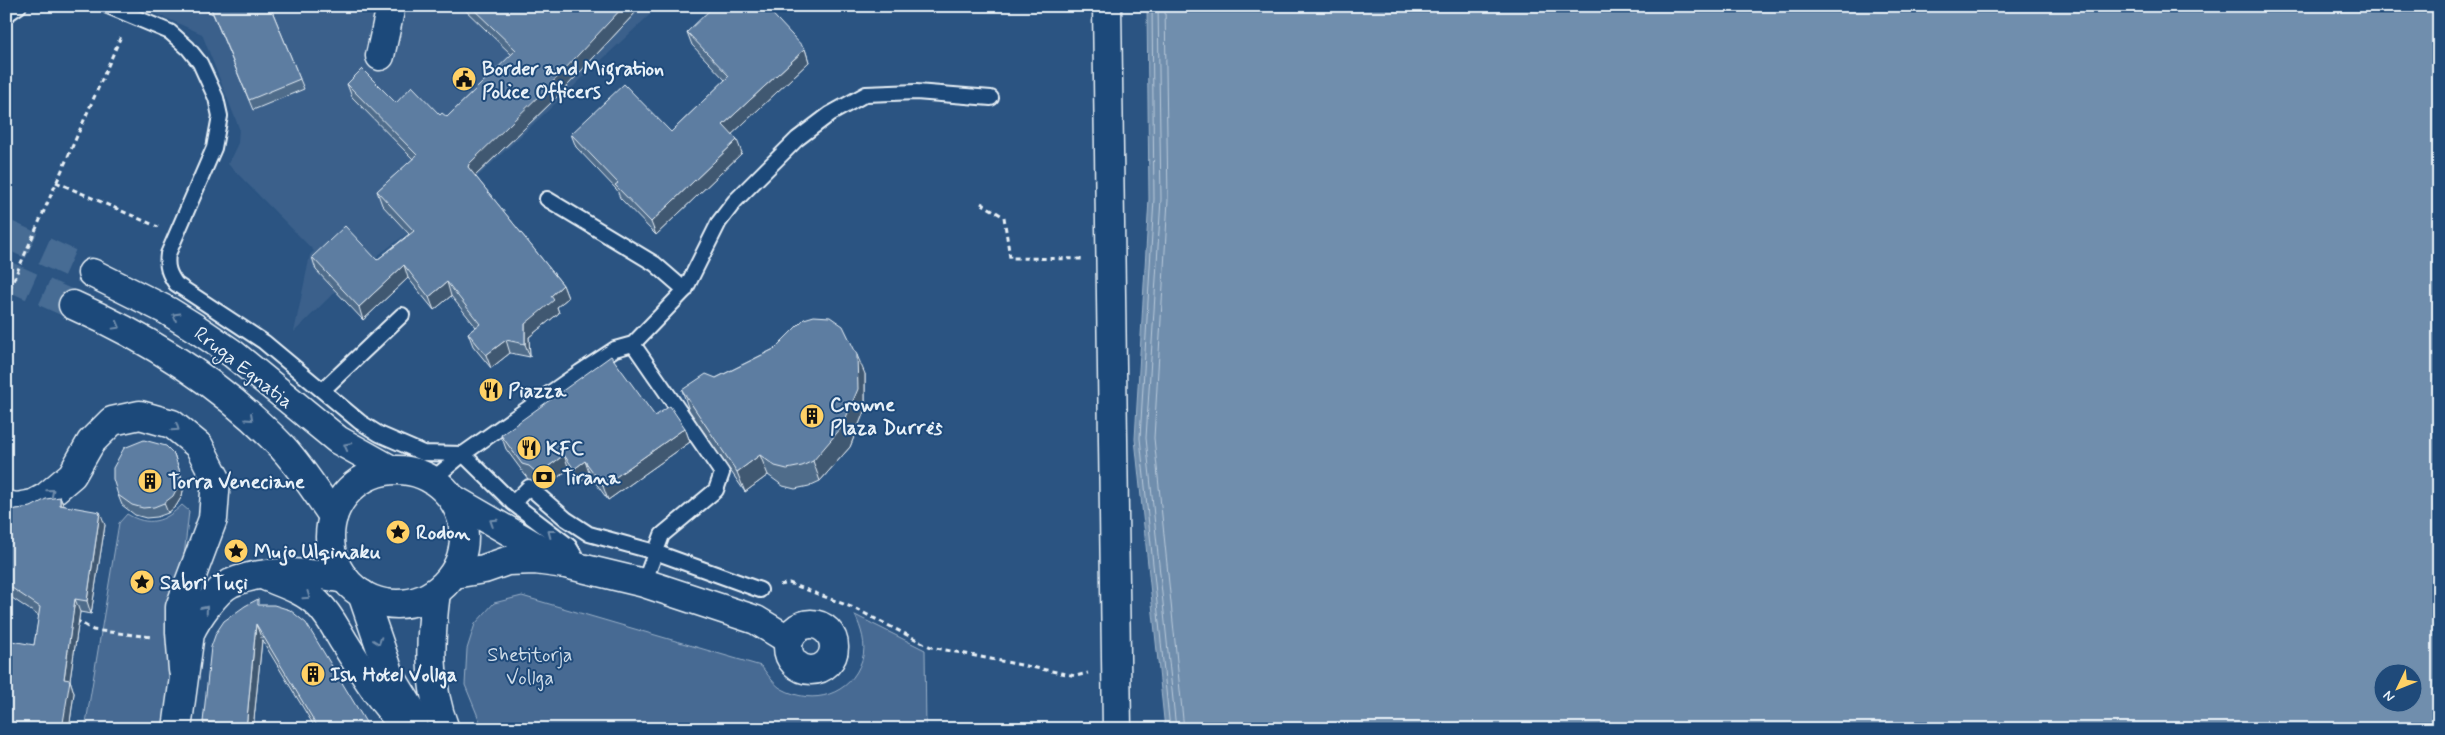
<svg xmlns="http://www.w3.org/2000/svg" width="2445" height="735" font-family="Mynerve,sans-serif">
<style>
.built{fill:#3a608b}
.green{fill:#476b93;stroke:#98aec6}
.water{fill:#708ead;stroke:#a0b6cb;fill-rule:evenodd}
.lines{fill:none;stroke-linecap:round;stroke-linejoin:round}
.shore{stroke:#b8c9da;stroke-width:1}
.secondary-tunnel{stroke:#476c94;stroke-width:28;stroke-dasharray:28 14;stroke-linecap:butt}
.lane-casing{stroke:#e8f1f8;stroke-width:18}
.street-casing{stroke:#e8f1f8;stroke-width:31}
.secondary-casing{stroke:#e8f1f8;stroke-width:31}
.path{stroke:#e8f1f8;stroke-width:3;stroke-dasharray:5 4;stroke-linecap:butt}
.lane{stroke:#1f4a7a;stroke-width:14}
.street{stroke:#1f4a7a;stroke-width:28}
.secondary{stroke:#1f4a7a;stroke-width:28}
.wall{fill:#506c8a;stroke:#e8f1f8}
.shaded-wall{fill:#415871;stroke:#e8f1f8}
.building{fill:#5d7da1;stroke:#e8f1f8}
.oneway{stroke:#6f8dac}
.labels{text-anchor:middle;stroke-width:4;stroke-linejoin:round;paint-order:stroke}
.poi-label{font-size:20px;font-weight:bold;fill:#e8f1f8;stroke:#1f4a7a;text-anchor:start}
.street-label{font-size:20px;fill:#e8f1f8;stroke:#1f4a7a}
.park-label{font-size:20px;fill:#d0dde9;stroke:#1f4a7a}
</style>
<rect width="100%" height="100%" fill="#2b5482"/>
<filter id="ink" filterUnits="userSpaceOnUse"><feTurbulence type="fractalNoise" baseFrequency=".02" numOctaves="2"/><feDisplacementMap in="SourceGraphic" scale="10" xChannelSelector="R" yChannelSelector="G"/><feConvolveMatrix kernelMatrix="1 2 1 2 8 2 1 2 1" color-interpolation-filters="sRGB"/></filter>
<g filter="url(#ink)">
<path class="built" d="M139,6H659L456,197L353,274L294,332L310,255L314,251L228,164L238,143L239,128L202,34Z"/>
<g class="green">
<path d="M182,505L189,511L165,729H85L119,523L127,514C149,527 164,522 182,505Z"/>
<path d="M522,596L761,666C767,673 774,685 782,689C813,706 851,695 862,660C867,645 861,628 855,615L925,650L926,729H483L465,685L467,649L475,624L494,603Z"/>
</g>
<path class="water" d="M1147,6H2439V729H1165L1135,439L1149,199ZM2382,672H2412V702H2382Z"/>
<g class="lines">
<g class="shore">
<path d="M1152,6L1154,199L1140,438L1170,729"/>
<path d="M1158,6L1161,199L1146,438L1176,729"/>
<path d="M1165,6L1168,200L1154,438L1184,729"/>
</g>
<g class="secondary-tunnel">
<path d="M6,234L92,273"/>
<path d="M6,275L73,305"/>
</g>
<defs>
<g id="lane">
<path d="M108,6L170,32L188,48L200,63L216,98L220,116L214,148L168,254C166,267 169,274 176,284L264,342L360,422L379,434L423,453L463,454L513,503L569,546L581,566"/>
<path d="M6,15L19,6"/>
<path d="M547,199L655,264L685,290"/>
<path d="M633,344L722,473L716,490L662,535L644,583"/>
<path d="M323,390L402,315"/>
<path d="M433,479L463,454L580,372L615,349L633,344L685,290L719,222L735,201L797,139L830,114L866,94L916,92L991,98"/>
<path d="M513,503L529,487L566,519L589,534L655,552L760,590"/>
</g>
<g id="street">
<path d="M1107,6L1117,729"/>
<path d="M380,56L391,6"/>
<path d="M453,499L557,559"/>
<path d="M454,574L484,569L507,561L535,560L565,564L644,583L756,620L789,640"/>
<circle cx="811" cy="647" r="23"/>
</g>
<g id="secondary">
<path d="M92,273L168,311L197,329L232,353L338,440L390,469"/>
<path d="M73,305C150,339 225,387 283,448C302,469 317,493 333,516"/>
<circle cx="397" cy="537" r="67"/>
<path d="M6,505L17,507L33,504L46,497L72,475L91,442L112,421L140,415L172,424L199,446L216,479L213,519L180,607V632L183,670"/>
<path d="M267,577C284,584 304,590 318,604C329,614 336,629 344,642C363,672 382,704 408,729"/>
<path d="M436,592C430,638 427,685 445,729"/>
<path d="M362,594L390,675L415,716"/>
<path d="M177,729L190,633C197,618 216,590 231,583C266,568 309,572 345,579"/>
</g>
</defs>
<use href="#lane" class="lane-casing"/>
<use href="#street" class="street-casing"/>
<use href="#secondary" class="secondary-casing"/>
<g class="path">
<path d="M56,182L158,227"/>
<path d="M981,203L1004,217L1010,258L1083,259"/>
<path d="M6,297L122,34"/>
<path d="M780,585L789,583L854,608L931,647L1076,676L1088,673"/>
<path d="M76,620L93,630L151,637"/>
</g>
<use href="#lane" class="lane"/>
<use href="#street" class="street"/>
<use href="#secondary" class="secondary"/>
</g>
<g class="wall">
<path d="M196,6H270L304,89L253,110L213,14Z"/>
<path d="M461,6H633L635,13L554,100L475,176L563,285L568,298L557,307L559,313L529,337L530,357L510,353L491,368L473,346L468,333L476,327L451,296L434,310L408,278L363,320L316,270L312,257L377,260L409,234L382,205L377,191L413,159L352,97L347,84L396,103L447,117L512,55Z"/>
<path d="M687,32L805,49L809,62L732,134L742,153L656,235L620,198L617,190L576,147L571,134L671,132L725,80L692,45Z"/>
<path d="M774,349L865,374V409L850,447L820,481L809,486L795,489L783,486L768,475L745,492L689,410L682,390L716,378Z"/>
<path d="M655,416L685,428L690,442L608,500L590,475L579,483L569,469L543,488L534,480L528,479L506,449L501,435Z"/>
<path d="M174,454L184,485L182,496L176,506L168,513L157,517L146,518L135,515L122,505L118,495Z"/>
<path d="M60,497L63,505L105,525L91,614L80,612L70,680L74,693L69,729H6L34,645L39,616L6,594V509L10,510L31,507Z"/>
<path d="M260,605L370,729H316L262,640L253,729H206L203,722Z"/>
</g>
<g class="shaded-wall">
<path d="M624,6H633L635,13L554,100L474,177L468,167L469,164Z"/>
<path d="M805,49L809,62L728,138L723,125Z"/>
<path d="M737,140L742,153L656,235L651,222Z"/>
<path d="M404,265L408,278L363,320L359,307Z"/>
<path d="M447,282L451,296L434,310L429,297Z"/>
<path d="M563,285L568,298L557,307L559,313L529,337L530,357L525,344V324L551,296Z"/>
<path d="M506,340L510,353L491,368L486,355Z"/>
<path d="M857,355L865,374V409L850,447L820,481L813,461Z"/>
<path d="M685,428L690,442L608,500L603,486Z"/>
<path d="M174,454L184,485L182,496L176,506L168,513L164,503Z"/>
<path d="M564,455L569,469L543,488L538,474Z"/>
<path d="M760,455L768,475L745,492L737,472Z"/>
<path d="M585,461L590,475L579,483L574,469Z"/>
<path d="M60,497L65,510L60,505Z"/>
<path d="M100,512L105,525L91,614L87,601Z"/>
<path d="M75,599L80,612L70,680L74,693L69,729H62L64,679Z"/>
<path d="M256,624L262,640L253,729H246Z"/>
</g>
<g class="building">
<path d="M210,6H270L300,79L249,100Z"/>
<path d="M470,6H624L549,86L469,164L468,167L563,285L551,296L554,300L525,324V344L506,340L486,355L468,333L480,324L447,282L429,297L404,265L359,307L312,257L345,226L377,260L414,231L377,191L417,155L347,84L362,69L396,103L412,86L440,115L442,113L447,117L516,50Z"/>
<path d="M714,6H765L805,49L723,125L737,140L651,222L615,185L618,183L571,134L624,84L671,132L729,76L687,32Z"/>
<path d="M814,316L830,317L843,326L857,355L858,389L842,427L813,461L802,466L787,469L775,466L760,455L737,472L682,390L706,374L716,378L774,349L804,319Z"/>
<path d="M611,356L655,416L670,406L685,428L603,486L585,461L574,469L564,455L538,474L529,466L522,464L501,435Z"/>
<path d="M144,440L166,446L174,454L181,475L178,486L173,496L164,503L154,507L143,508L132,505L118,495L113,479V468L124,448Z"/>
<path d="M60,497V505L100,512L87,601L75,599L64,679L70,680L62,729H6V640L34,645L40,607L6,584V509L10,510L31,507L46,499Z"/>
<path d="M258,599V605H274L290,610L306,623L370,729H319L256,624L246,729H215L216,723L203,722L211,647L216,633L224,621L245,606Z"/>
</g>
<defs><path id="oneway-chevron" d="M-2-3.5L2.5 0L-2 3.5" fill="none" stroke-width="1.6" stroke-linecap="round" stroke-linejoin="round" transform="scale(1.25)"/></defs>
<g class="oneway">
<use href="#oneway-chevron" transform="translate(176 316) rotate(-149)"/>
<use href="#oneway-chevron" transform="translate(117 326) rotate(29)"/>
<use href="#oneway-chevron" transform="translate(250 418) rotate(42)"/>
<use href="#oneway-chevron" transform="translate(176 428) rotate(35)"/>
<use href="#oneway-chevron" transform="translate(347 446) rotate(-152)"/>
<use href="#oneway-chevron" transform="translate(51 492) rotate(-39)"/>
<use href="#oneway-chevron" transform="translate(493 522) rotate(-147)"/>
<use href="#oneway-chevron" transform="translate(551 533) rotate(-143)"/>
<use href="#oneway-chevron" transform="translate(307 596) rotate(35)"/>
<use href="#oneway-chevron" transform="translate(205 609) rotate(-50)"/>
<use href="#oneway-chevron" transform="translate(378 641) rotate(71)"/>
</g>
</g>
<defs>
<symbol id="civic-disc" viewBox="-11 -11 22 22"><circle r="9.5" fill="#ffd166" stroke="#1f4a7a"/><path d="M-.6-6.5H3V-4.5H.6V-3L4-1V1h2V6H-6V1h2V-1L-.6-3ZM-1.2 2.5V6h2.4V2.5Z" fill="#111"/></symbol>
<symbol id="restaurant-disc" viewBox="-11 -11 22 22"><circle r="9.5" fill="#ffd166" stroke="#1f4a7a"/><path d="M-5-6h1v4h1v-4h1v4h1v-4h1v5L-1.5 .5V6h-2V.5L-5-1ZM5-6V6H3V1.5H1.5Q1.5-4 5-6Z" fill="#111"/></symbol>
<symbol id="building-disc" viewBox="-11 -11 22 22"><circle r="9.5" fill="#ffd166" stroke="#1f4a7a"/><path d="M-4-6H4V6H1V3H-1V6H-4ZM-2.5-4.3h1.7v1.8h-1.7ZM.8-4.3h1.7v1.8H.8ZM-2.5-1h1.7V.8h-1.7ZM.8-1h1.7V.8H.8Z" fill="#111"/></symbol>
<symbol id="bank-disc" viewBox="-11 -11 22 22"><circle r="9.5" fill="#ffd166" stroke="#1f4a7a"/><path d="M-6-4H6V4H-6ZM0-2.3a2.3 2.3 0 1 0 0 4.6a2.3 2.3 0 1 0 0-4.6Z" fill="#111"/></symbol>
<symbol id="sight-disc" viewBox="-11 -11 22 22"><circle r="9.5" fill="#ffd166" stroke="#1f4a7a"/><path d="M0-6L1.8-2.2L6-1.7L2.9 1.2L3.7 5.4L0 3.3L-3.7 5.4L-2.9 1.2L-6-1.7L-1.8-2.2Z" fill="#111"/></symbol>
</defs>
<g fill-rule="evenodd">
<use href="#civic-disc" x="450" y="65" width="28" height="28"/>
<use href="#restaurant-disc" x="477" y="376" width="28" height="28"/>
<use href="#building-disc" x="798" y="402" width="28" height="28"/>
<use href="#restaurant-disc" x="515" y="434" width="28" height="28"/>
<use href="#bank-disc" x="530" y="463" width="28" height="28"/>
<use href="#building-disc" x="136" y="467" width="28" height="28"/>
<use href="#sight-disc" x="384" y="518" width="28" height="28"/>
<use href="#sight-disc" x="222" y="537" width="28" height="28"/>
<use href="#sight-disc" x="128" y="568" width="28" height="28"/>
<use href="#building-disc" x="299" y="660" width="28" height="28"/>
</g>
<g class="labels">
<g class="poi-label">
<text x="482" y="75">Border and Migration<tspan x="482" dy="23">Police Officers</tspan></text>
<text x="508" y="397">Piazza</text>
<text x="830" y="411">Crowne<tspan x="830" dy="23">Plaza Durrës</tspan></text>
<text x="546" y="455">KFC</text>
<text x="562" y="484">Tirana</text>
<text x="168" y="488">Torra Veneciane</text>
<text x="416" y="539">Rodon</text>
<text x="254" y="558">Mujo Ulqinaku</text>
<text x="160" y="589">Sabri Tuçi</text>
<text x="330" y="681">Ish Hotel Vollga</text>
</g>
<g class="street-label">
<text transform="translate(244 367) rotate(38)" y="7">Rruga Egnatia</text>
</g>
<g class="park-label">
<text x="530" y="661">Shetitorja<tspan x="530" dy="23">Vollga</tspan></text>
</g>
</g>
<rect width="2445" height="735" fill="none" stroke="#1f4a7a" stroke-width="25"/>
<rect x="12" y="12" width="2420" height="710" fill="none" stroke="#e8f1f8" stroke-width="2" filter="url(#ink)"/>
<g transform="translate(2398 688) rotate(227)"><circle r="24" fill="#1f4a7a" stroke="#6f8dac"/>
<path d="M0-4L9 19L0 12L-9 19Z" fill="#ffd166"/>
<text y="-8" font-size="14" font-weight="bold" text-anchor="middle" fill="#e8f1f8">N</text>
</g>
</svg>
